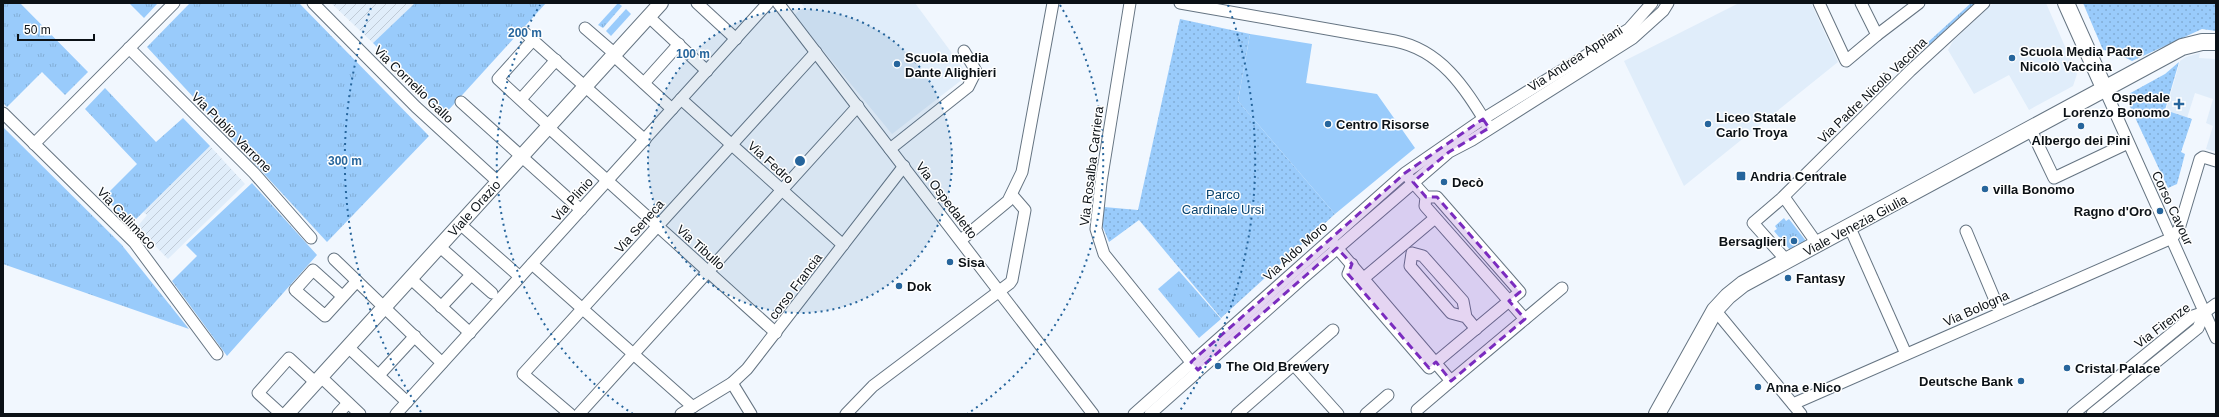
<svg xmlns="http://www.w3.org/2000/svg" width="2219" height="417" font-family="Helvetica,sans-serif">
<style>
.built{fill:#e0edfa}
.industrial{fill:url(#industrial-furrows)}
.grass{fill:url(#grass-tufts)}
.park{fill:url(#park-dots)}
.pitch{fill:#99cbfb}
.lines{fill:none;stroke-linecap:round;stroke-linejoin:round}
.minor-casing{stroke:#657482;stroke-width:13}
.tertiary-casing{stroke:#657482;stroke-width:16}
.secondary-casing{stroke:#657482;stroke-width:18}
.minor{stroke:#fff;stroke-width:11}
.tertiary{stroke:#fff;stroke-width:14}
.secondary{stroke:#fff;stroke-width:16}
.marked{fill:#7b2cbf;fill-opacity:0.2;stroke:#7b2cbf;stroke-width:3;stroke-dasharray:8 5;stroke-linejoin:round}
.ring{fill:none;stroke:#26659c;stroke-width:2;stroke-dasharray:2 4}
.poi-dot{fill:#26659c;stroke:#fff;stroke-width:1.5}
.labels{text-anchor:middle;stroke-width:3;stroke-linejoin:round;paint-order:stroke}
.poi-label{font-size:13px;font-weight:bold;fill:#0b1116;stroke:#fff;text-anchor:start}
.street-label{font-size:13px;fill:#0b1116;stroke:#fff}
.park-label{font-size:13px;fill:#07426e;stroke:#fff}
.centre{fill:#26659c;stroke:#fff;stroke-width:2}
.ring-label{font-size:12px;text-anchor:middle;font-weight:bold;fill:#26659c;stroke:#fff;stroke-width:3;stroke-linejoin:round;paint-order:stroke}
</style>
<defs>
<pattern id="industrial-furrows" width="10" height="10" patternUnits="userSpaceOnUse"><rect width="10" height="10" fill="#e0edfa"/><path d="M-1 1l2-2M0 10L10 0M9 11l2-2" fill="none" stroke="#bfcad6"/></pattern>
<pattern id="grass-tufts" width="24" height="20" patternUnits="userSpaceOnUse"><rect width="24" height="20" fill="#99cbfb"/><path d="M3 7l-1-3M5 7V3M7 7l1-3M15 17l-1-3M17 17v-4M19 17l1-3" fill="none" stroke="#82add6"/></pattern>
<pattern id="park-dots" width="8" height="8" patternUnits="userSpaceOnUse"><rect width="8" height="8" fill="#99cbfb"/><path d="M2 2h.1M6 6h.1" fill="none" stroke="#82add6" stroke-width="1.8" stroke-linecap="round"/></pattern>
</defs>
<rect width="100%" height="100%" fill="#f1f7fe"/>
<g class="built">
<path d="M801,3H915L968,75L892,134L794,15L804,7Z"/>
<path d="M1739,3H1811L1838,62L1684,186L1624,61Z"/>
<path d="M1993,3H2046L2077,74L2073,86L2029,110L2009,75L1974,94L1948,50L1953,41Z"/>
<path d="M2200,53L2199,58L2216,59V152L2206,149L2213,126L2206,123L2213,99L2195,93L2187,118L2166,110L2180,61L2186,57Z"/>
</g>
<g class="industrial">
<path d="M331,3H415L373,43Z"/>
<path d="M210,146L245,184L168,259L137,227L147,215L143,212Z"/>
</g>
<g class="grass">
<path d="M3,3H20L88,72L65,95L42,72L7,107L3,103Z"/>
<path d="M129,3H158L144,18Z"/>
<path d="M190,3H299L429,136L327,242L147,47Z"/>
<path d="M415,3H546L444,115L373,43Z"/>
<path d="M618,3L622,6L603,28L598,25Z"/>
<path d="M1971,3H1975L1929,45L1927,43Z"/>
<path d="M626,9L631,14L611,36L606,31Z"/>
<path d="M105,88L156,142L183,118L210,146L131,224L104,197L137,164L85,109Z"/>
<path d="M3,127L121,244L189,329L3,264Z"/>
<path d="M252,183L317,255L227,356L172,281L197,256L186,245Z"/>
<path d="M1784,218L1786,221L1789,219L1806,241L1790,250L1774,231L1777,229L1775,226Z"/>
<path d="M1179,271L1221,319L1199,338L1158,289Z"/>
</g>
<g class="park">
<path d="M2083,3H2216V31L2202,29L2132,61L2112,51L2103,50Z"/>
<path d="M1180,19L1250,34L1238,101L1335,214L1221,318L1139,220L1109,242L1102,225L1104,207L1138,210Z"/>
<path d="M2179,62L2165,110L2192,119L2181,152L2185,154L2177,184L2168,188L2125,96L2165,74Z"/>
</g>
<path class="pitch" d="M1250,34L1312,44L1306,83L1377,94L1415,148L1335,214L1238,101Z"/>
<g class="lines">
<defs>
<g id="minor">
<path d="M313,3L416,107L498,182"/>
<path d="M697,3L736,39"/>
<path d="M778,3L1093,414"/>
<path d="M1130,3L1101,182L1096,229L1104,254L1195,367"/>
<path d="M1180,3L1395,41C1441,50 1464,87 1487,124"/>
<path d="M1819,3L1846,61L1877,35L1861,3"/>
<path d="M649,17L707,71"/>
<path d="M585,28L615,54"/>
<path d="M525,33L645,140"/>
<path d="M1877,35L1919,3"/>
<path d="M533,40L498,79L549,126"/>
<path d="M129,48L254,173L311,238"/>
<path d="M614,56L672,109"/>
<path d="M644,83L679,44"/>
<path d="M2105,90L2216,338"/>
<path d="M521,99L556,60"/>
<path d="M681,99L843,245"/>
<path d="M461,102L581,210"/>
<path d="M3,113L134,242L217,354"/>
<path d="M548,127L776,333"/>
<path d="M2031,130L2054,178L2128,143"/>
<path d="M34,144L174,3"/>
<path d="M890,149L968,87L976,71L964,51"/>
<path d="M1408,177L1426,197H1437L1520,292L1509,301L1425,206L1426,197"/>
<path d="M1784,197L1818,245"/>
<path d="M460,224L520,277"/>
<path d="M1850,228L1906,354"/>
<path d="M1966,231L2000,312"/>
<path d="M961,240L1008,201L1022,172L1053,3"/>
<path d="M1332,242L1451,381L1562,288"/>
<path d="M439,246L492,293"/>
<path d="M334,259L442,363"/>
<path d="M1787,261L1753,223L1781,199L1910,71L1984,3"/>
<path d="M532,264L693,407"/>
<path d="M1352,264L1348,274L1429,368L1509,301L1525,319"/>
<path d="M410,278L470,333"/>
<path d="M1364,278L1435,218"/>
<path d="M342,296L313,270L295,290L325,316L357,281"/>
<path d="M441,307L471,275"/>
<path d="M1715,310L1801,414"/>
<path d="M1466,317L1451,313L1410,266L1412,253L1423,256L1463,301L1466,317L1476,329"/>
<path d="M348,347L407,402"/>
<path d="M1294,365L1338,414"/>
<path d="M379,375L415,336"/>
<path d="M321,377L360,414"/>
<path d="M732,383L751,414"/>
<path d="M1793,404L2172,238L2179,229L2200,159L2203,157L2216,161"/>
<path d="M1417,410L1451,381"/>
<path d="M281,414L258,393L289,358L316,383"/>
<path d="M338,414L348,403"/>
<path d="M396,414L768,3"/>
<path d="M570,414L523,374L816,52"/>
<path d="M579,414L858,106"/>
<path d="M681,414L732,383L747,369L904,166"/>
<path d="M846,414L873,386L1010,283L1012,280L1025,210L1012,195"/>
<path d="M1134,414L1405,173L1483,119L1629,29L1652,3"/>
<path d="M1150,414L1303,278L1449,152L1472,140L1633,38L1663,11L1668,3"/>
<path d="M1237,414L1333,330"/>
<path d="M1366,414L1388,395"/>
<path d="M2073,414L2193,316L2205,312L2216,304"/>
<path d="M2092,414L2198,328L2205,312"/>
</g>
<path id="tertiary" d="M287,414L661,3"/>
<g id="secondary">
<path d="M2066,3L2105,90"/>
<path d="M1657,414L1715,310L1728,296L1743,284L2182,47L2202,42H2216"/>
</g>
</defs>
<use href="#minor" class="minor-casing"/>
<use href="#tertiary" class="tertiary-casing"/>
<use href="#secondary" class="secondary-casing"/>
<use href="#minor" class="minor"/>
<use href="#tertiary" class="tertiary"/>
<use href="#secondary" class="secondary"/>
</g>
<path class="marked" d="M1483,119L1489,128L1449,152L1413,182L1426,197H1437L1520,292L1509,301L1525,319L1451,381L1436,362L1429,368L1348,274L1352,264L1337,248L1198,370L1191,362L1405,173Z"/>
<circle cx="800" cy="161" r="152" fill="#26659c" fill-opacity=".12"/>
<g class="ring">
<circle cx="800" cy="161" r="152"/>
<path d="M633 414A303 303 0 0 1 540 5M1060 5A303 303 0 0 1 967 414"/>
<path d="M421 412A455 455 0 0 1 372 5M1228 5A455 455 0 0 1 1179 412"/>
</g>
<g class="poi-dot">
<circle cx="2012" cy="58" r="4"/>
<circle cx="897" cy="64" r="4"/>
<path d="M2177 98h4v4h4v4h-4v4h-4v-4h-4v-4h4z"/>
<circle cx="1328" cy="124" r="4"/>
<circle cx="1708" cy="124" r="4"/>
<circle cx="2081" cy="126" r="4"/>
<rect x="1736" y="171" width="10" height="10" rx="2"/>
<circle cx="1444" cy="182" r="4"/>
<circle cx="1985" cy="189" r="4"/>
<circle cx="2160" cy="211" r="4"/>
<circle cx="1794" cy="241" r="4"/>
<circle cx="950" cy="262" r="4"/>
<circle cx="1788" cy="278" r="4"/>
<circle cx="899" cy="286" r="4"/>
<circle cx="1218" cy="366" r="4"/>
<circle cx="2067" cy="368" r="4"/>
<circle cx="2021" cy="381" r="4"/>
<circle cx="1758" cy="387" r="4"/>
</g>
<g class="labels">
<g class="poi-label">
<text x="2020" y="56">Scuola Media Padre<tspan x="2020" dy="15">Nicolò Vaccina</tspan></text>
<text x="905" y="62">Scuola media<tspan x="905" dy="15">Dante Alighieri</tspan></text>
<text x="2170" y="102" text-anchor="end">Ospedale<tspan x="2170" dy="15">Lorenzo Bonomo</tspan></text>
<text x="1716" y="122">Liceo Statale<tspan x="1716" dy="15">Carlo Troya</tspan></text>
<text x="1336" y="129">Centro Risorse</text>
<text x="2081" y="145" text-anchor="middle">Albergo dei Pini</text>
<text x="1750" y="181">Andria Centrale</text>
<text x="1452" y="187">Decò</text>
<text x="1993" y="194">villa Bonomo</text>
<text x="2152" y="216" text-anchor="end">Ragno d'Oro</text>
<text x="1786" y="246" text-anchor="end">Bersaglieri</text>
<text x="958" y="267">Sisa</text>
<text x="1796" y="283">Fantasy</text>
<text x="907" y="291">Dok</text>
<text x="1226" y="371">The Old Brewery</text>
<text x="2075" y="373">Cristal Palace</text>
<text x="2013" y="386" text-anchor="end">Deutsche Bank</text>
<text x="1766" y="392">Anna e Nico</text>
</g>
<g class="street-label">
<text transform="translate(1575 58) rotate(-33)" y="5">Via Andrea Appiani</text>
<text transform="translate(414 84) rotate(44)" y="5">Via Cornelio Gallo</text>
<text transform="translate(1872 90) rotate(-44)" y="5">Via Padre Nicolò Vaccina</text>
<text transform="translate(232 132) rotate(45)" y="5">Via Publio Varrone</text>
<text transform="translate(771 162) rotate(42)" y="5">Via Fedro</text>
<text transform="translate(1091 166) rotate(-83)" y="5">Via Rosalba Carriera</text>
<text transform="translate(572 199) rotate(-48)" y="5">Via Plinio</text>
<text transform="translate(947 200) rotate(53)" y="5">Via Ospedaletto</text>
<text transform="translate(474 208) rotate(-48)" y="5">Viale Orazio</text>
<text transform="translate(2173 208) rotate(65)" y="5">Corso Cavour</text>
<text transform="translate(127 218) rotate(47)" y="5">Via Callimaco</text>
<text transform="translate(1855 225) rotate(-28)" y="5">Viale Venezia Giulia</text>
<text transform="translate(639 226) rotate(-48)" y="5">Via Seneca</text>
<text transform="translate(701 247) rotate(42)" y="5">Via Tibullo</text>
<text transform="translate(1295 251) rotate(-42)" y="5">Via Aldo Moro</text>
<text transform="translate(795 286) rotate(-53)" y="5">corso Francia</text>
<text transform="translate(1976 308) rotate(-24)" y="5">Via Bologna</text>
<text transform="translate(2162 325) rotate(-37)" y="5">Via Firenze</text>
</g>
<g class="park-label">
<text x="1223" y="199">Parco<tspan x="1223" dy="15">Cardinale Ursi</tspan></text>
</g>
</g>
<circle cx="800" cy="161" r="6" class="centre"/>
<g class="ring-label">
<text x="525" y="37">200 m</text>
<text x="693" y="58">100 m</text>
<text x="345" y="165">300 m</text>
</g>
<rect width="2219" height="417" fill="none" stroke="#0b1116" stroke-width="8"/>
<path d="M18 34v6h76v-6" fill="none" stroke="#0b1116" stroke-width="2"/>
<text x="24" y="34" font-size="12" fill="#0b1116" stroke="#ffffff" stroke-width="3" paint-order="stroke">50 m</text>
</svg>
